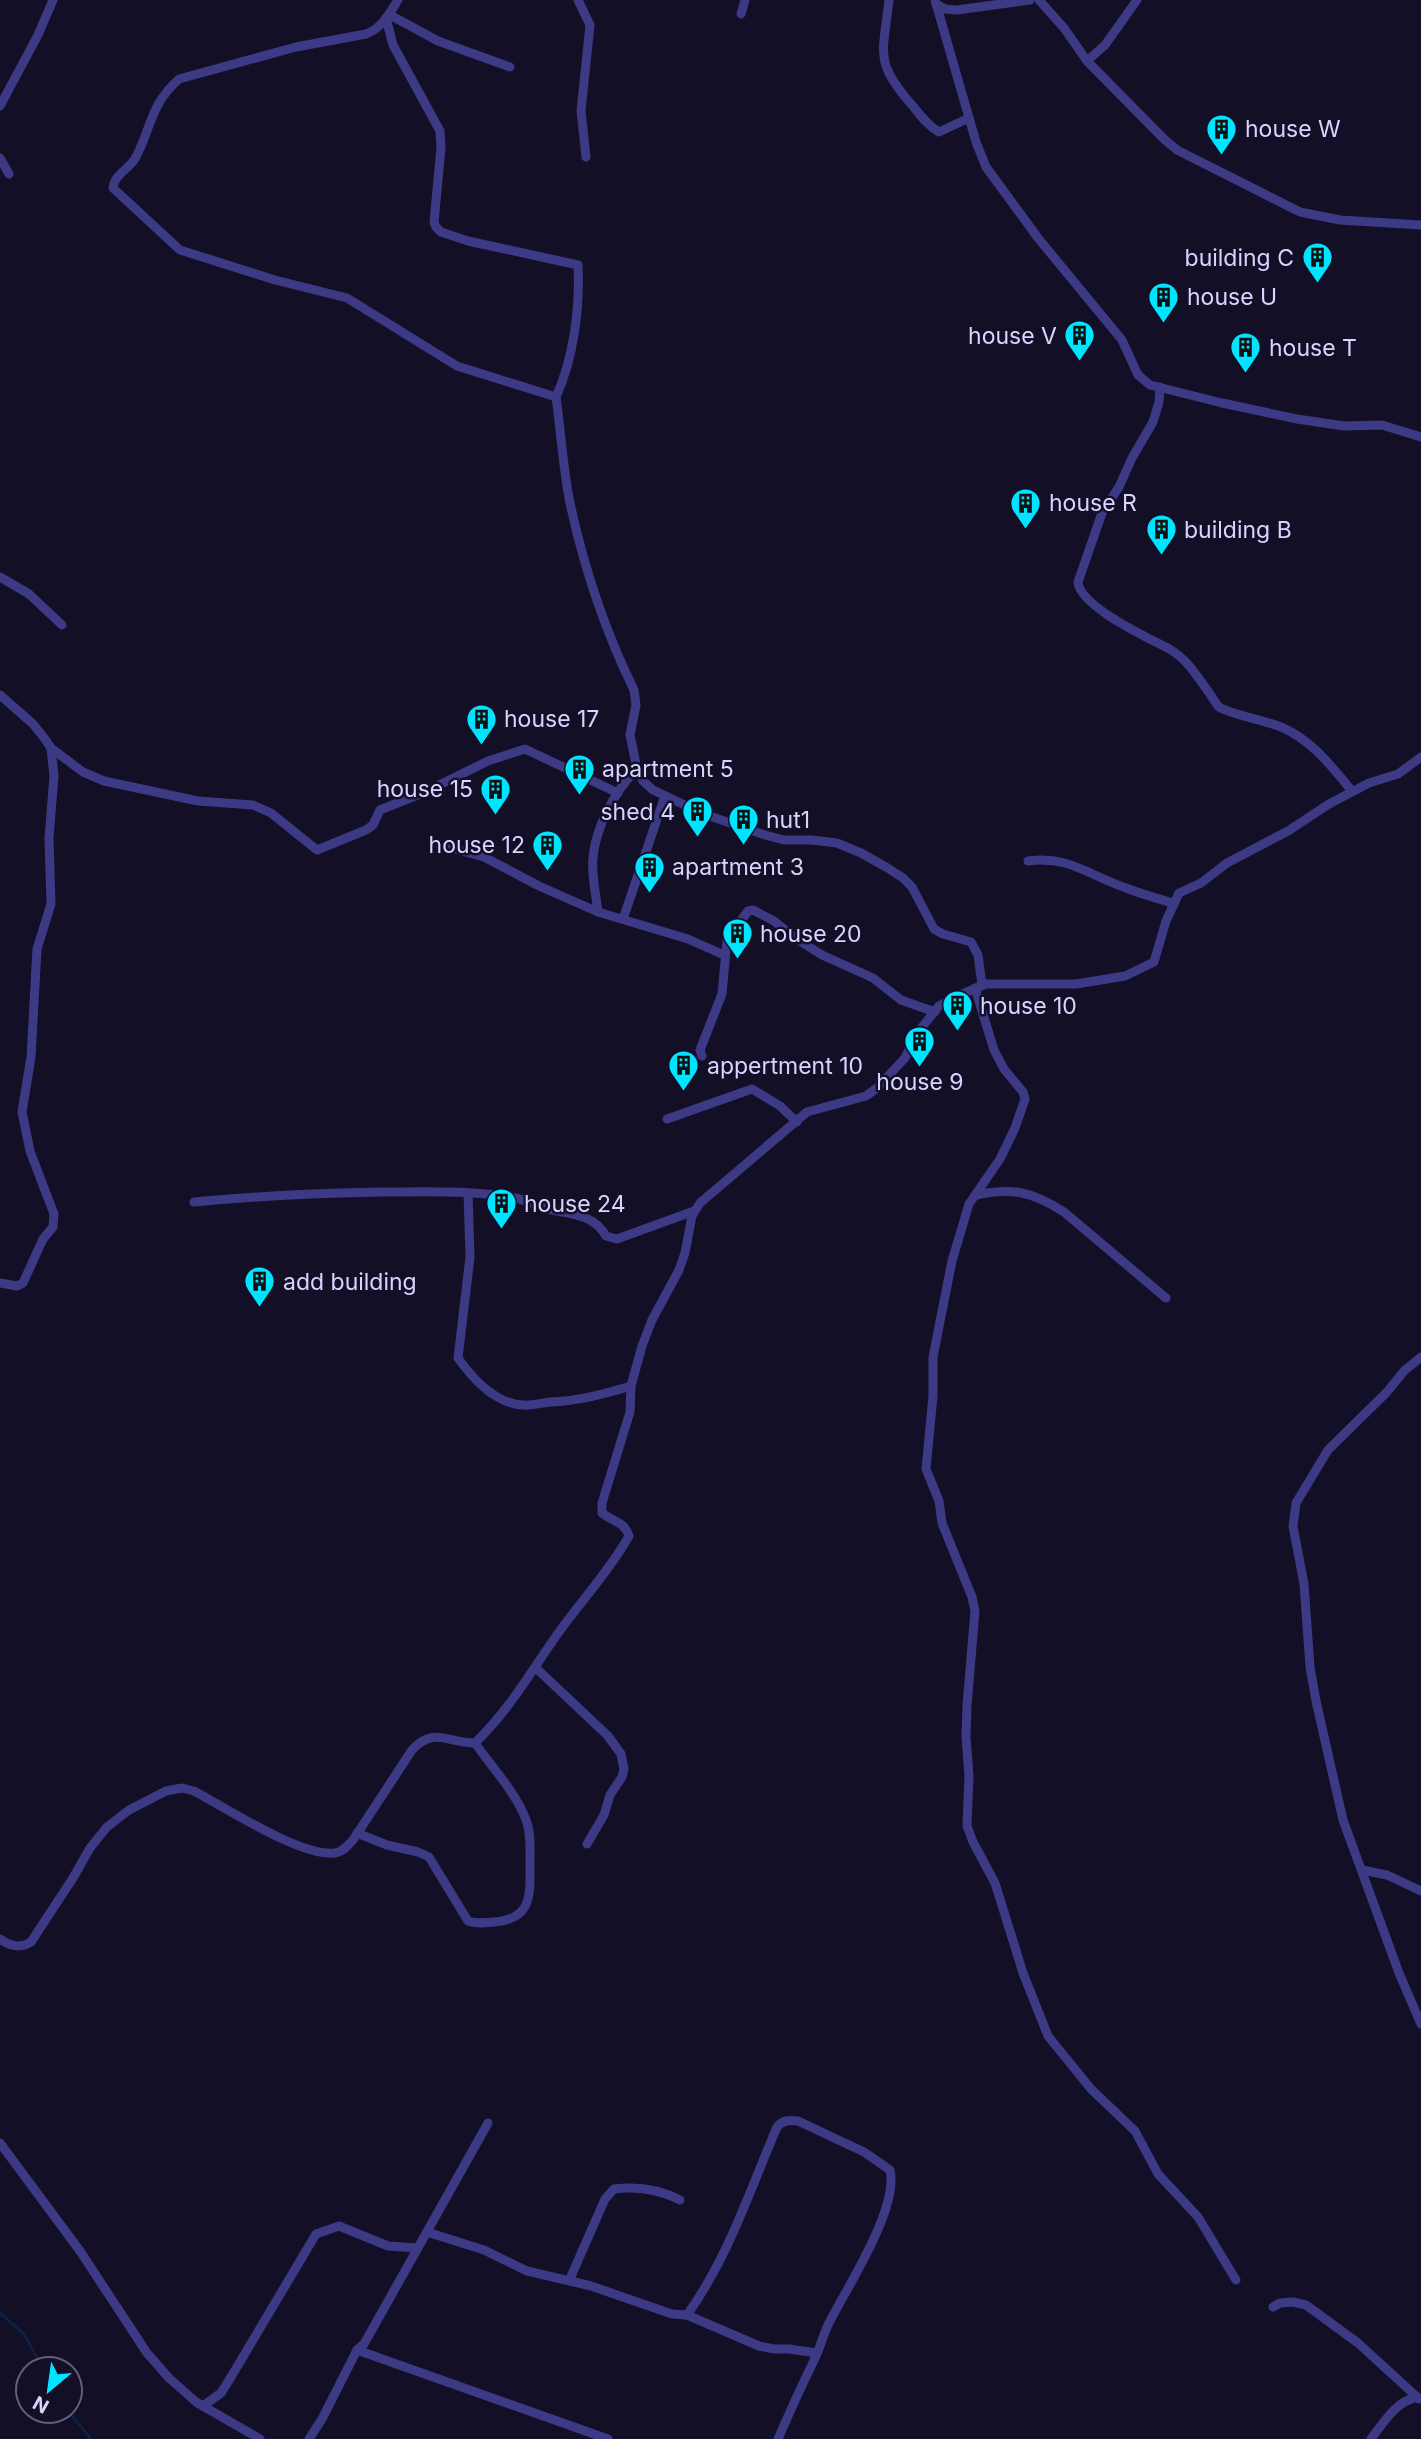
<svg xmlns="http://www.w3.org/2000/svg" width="1421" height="2439" font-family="Inter,sans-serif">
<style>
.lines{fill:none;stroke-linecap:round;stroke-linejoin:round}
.stream{stroke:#0c2248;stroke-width:2.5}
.street{stroke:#3d3a85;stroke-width:9}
.labels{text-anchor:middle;stroke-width:5;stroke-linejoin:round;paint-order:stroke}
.poi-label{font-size:23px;fill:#d9d4ff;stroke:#130f26;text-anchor:start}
</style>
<rect width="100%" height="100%" fill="#130f26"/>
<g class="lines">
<g class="stream">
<path d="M0,2313L24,2334L43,2369"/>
<path d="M68,2411L91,2439"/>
</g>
<g class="street">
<path d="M398,0C390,13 381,29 366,34L296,47L179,79C150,105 152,126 136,157C130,169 114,174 113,188L180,250L275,280L347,298L457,366L556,397"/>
<path d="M578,0L590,25L581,111L586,157"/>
<path d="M889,0C883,54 874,62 912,105C920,115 928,126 939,132L969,118"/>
<path d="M935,0L976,142L986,167L1038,238L1122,340L1138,375L1150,385L1222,403L1297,419L1344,426L1382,425L1421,437"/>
<path d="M1039,0L1064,28L1087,61L1164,139L1177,150L1300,212L1340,220L1421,225"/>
<path d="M936,4L945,9L957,10L1030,0"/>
<path d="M741,14L745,0"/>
<path d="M390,15L438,41L510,67"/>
<path d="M386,18L393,45L440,131L441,148L434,222L436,227L441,232L468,241L578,265C580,308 574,357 556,397C561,432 563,469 570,503C584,568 605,631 634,690L636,705L630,735L637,769L643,781L653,790L704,814L765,835L784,840H812L837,843L861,853L886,867L903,878L912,887L934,929L943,934L971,942L978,955L982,985"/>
<path d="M1087,61L1105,45L1137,0"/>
<path d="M0,106L38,35L53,0"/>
<path d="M0,158L9,174"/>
<path d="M1160,387L1159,402L1153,422L1132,458L1119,487L1102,513L1078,582C1080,607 1149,638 1171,650C1189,661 1198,678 1210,694C1212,697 1216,704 1219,707C1230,714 1267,721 1281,727C1312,740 1332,767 1352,791"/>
<path d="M0,577L29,594L62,625"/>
<path d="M0,695L33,724L45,739L51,748L54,776L49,838L51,904L37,949L31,1057L22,1112L30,1151L54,1214L53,1227L43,1239L23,1283L17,1286L0,1283"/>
<path d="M51,748L83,772L104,781L198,801L253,805L271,813L317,850L366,830L373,825L380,810L425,792L488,761L525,749L618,793"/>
<path d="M444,846L484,857L539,886L598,912L688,939L724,955"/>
<path d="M1028,861C1068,855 1090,876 1126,888C1141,894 1157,898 1172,903"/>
<path d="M598,912C596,894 591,874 593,857C596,827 615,790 637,769"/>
<path d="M623,919L665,796"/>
<path d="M975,988L994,1050L1004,1069L1023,1092L1025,1099L1015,1128L1000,1159L969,1204L952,1261L933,1357V1396L926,1469L939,1501L942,1523L972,1597L975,1611L967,1705L966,1737L969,1776L967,1826L973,1842L995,1883L1023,1973L1048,2036L1091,2089L1135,2131L1158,2174L1198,2217L1236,2280"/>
<path d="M702,1056L700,1050L722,994L727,940L748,911L753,910L774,921L795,938L822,955L873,978L901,1000L935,1012"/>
<path d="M667,1119L752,1089L780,1106L797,1122"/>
<path d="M468,1193L470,1257L458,1358C473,1379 495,1404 523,1405C532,1406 541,1403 550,1402C579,1401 604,1394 631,1386"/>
<path d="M976,1195C1012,1187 1033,1192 1064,1212L1166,1298"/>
<path d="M194,1202C257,1196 319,1193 382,1192C426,1192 471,1190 515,1198C524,1199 532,1205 540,1207C564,1215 592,1211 606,1236L617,1239L694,1211"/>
<path d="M1421,1357L1404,1371L1387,1392L1328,1450L1296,1503L1293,1526L1304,1584L1310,1667L1316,1701L1343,1820L1399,1973L1421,2024"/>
<path d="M536,1668L608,1736L621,1754L624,1769L622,1777L610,1795L604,1815L587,1844"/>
<path d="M357,1833L387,1845L418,1852L429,1857L468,1921C477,1924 485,1923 494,1922C533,1919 530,1894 530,1863C530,1849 531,1832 526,1820C517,1794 491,1766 475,1743"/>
<path d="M1362,1870L1387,1875L1421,1891"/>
<path d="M0,1939C10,1946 20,1949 31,1942L73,1878L90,1848L107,1827L129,1810L166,1791L182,1788L194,1791C226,1808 301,1857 335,1853C343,1852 347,1846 353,1840L412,1750C434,1726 447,1743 475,1743C511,1708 531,1671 559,1632C582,1600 610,1570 629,1536C625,1522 612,1521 602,1513V1503L630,1412L631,1386L642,1346L652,1320L679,1270L685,1253L692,1216L700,1203L807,1112L866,1096L877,1088L905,1058L918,1032L939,1006L960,995L986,984H1076L1125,976L1154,962L1166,921L1179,893L1201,883L1227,863L1288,831L1329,804L1369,783L1398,774L1421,757"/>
<path d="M0,2143L80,2251L147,2353L169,2378L196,2402L260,2439"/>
<path d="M427,2232L484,2250L527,2271L591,2286L672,2314L687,2315L759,2346L774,2349H789L817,2353"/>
<path d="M569,2281L605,2199L614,2189C637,2186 659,2189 680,2200"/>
<path d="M1273,2307L1280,2303L1293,2302L1306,2305L1358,2343L1417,2397"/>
<path d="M687,2315C728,2258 750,2190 777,2127C783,2120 789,2120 798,2121L864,2152L890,2170C899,2208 848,2286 830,2321C824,2332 821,2345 816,2356C803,2383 790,2411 778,2439"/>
<path d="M357,2350L608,2439"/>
<path d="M203,2406L221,2393L231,2377L316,2234L339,2226L388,2246L418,2248"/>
<path d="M309,2439L322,2419L357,2350L364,2344L488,2123"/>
<path d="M1371,2439C1384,2422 1395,2402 1417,2397L1419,2399"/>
</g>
</g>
<defs>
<symbol id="building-pin" viewBox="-11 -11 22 30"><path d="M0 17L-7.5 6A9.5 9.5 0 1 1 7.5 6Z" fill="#00e5ff" stroke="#130f26"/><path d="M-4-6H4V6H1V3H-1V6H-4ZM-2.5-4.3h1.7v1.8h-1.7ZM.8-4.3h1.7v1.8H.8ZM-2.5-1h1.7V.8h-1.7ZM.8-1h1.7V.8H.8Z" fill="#111"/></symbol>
</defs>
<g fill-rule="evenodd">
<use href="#building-pin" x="1204" y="112" width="35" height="47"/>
<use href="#building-pin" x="1300" y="240" width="35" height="47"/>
<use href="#building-pin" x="1146" y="280" width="35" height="47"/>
<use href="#building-pin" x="1062" y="318" width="35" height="47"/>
<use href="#building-pin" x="1228" y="330" width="35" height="47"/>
<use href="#building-pin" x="1008" y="486" width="35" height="47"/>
<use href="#building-pin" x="1144" y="512" width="35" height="47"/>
<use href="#building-pin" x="464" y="702" width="35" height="47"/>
<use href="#building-pin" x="562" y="752" width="35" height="47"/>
<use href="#building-pin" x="478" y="772" width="35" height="47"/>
<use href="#building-pin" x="680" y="794" width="35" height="47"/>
<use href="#building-pin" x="726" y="802" width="35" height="47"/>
<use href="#building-pin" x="530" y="828" width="35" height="47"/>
<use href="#building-pin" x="632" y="850" width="35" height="47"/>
<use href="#building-pin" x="720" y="916" width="35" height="47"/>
<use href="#building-pin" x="940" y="988" width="35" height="47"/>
<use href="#building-pin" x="902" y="1024" width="35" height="47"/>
<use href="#building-pin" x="666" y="1048" width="35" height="47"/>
<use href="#building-pin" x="484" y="1186" width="35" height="47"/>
<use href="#building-pin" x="242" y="1264" width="35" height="47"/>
</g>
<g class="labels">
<g class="poi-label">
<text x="1245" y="137">house W</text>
<text x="1294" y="266" text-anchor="end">building C</text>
<text x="1187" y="305">house U</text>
<text x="1057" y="344" text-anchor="end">house V</text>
<text x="1269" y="356">house T</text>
<text x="1049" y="511">house R</text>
<text x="1184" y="538">building B</text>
<text x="504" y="727">house 17</text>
<text x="602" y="777">apartment 5</text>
<text x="473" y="797" text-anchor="end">house 15</text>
<text x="675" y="820" text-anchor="end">shed 4</text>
<text x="766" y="828">hut1</text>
<text x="525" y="853" text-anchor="end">house 12</text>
<text x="672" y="875">apartment 3</text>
<text x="760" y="942">house 20</text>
<text x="980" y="1014">house 10</text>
<text x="707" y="1074">appertment 10</text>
<text x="920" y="1090" text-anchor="middle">house 9</text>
<text x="524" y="1212">house 24</text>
<text x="283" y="1290">add building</text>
</g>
</g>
<g transform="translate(49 2390) rotate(209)"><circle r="33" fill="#130f26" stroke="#625e7d" stroke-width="2"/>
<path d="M0-5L12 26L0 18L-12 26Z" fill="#00e5ff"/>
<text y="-10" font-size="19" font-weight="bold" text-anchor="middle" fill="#d9d4ff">N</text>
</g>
</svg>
